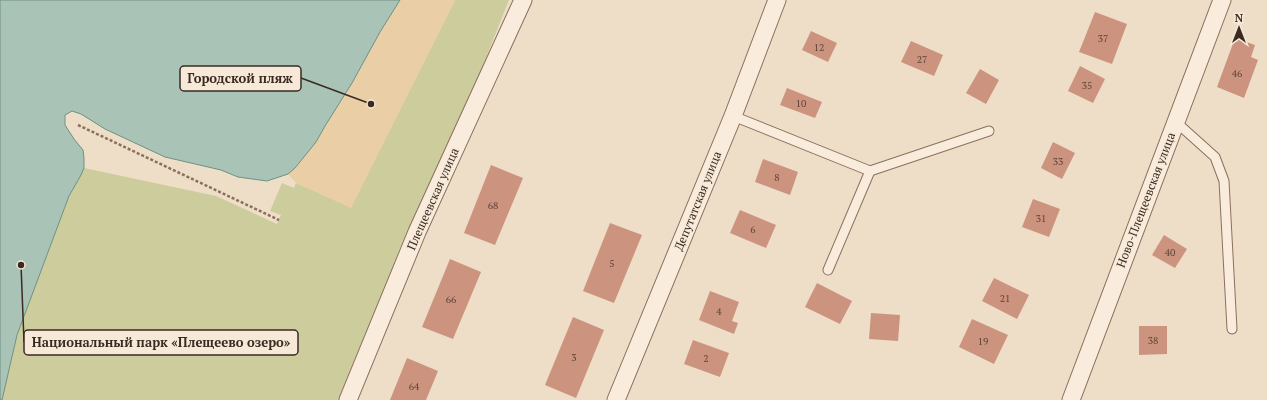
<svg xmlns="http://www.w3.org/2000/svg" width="1267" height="400" font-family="'PT Serif',serif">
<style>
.green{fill:#cdcc9c}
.sand{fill:#eacea6}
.water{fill:#a9c3b7;stroke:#6f9184}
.building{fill:#cc947e}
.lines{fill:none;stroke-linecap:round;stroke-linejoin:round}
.lane-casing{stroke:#8b6f5d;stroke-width:11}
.street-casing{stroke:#8b6f5d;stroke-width:19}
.path{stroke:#8b6f5d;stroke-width:2.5;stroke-dasharray:3 2;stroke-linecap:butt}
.lane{stroke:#f9ecdc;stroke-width:9}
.street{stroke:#f9ecdc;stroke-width:17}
.labels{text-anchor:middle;stroke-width:3;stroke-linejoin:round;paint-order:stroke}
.number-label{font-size:10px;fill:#5f4438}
.street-label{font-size:12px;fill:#3b2a20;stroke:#f6e9d8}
.leader{fill:none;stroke:#3b2a20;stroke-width:1.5}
.callout-dot{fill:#3b2a20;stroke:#f6e9d8;stroke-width:1.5}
.callout{fill:#f6e9d8;stroke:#3b2a20;stroke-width:1.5}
.callout-label{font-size:13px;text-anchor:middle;font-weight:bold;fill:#3b2a20}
</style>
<rect width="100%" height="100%" fill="#eedec8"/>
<path class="green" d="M0,0H400L325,126L316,142L295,168L288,174L267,181L238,177L221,170L165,157L105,129L81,114L72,111L65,115V125L74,139L83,150L84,168L216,196L277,224L281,215L270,211L282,183L294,188L296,183L351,207L455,0H509L481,70L399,250L343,400H0Z"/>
<path class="sand" d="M400,0H455L351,208L296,183L288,174L295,168L316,142L325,126L352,83L380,32Z"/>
<path class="water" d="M0,0H400L380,32L352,83L325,126L316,142L295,168L288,174L267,181L238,177L221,170L165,157L105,129L81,114L72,111L65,115V125L74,139L83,150L84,158V168L81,175L69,196L17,335L2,400H0Z"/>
<g class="building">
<path d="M1095,12L1127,24L1112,64L1079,52Z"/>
<path d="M811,31L837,43L828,62L802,50Z"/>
<path d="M1235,38L1255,45L1251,57L1258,60L1244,98L1217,87Z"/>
<path d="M911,41L943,55L934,76L901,62Z"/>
<path d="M1080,66L1105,79L1093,103L1068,91Z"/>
<path d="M980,69L999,80L986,104L966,93Z"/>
<path d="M787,88L822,102L815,118L780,105Z"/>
<path d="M1053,142L1075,153L1062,179L1041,168Z"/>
<path d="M763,159L798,172L790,195L755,182Z"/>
<path d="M491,165L523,178L495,245L464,233Z"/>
<path d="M1033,199L1060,209L1049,237L1022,227Z"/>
<path d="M740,210L776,225L766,248L730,233Z"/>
<path d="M610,223L642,235L614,303L583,291Z"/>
<path d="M1164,235L1187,249L1175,268L1152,255Z"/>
<path d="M450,259L481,272L453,339L422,327Z"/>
<path d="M994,278L1029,295L1017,319L982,301Z"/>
<path d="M817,283L852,301L840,324L805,307Z"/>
<path d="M710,291L739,302L732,321L738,323L734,334L699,320Z"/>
<path d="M871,313L900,315L898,341L869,339Z"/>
<path d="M573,317L604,330L576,398L545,385Z"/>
<path d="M972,319L1008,335L994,364L959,347Z"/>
<path d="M1139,326H1167V354L1139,355Z"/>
<path d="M693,340L729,353L720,377L684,364Z"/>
<path d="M407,358L438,371L426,400H390Z"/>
</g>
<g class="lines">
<defs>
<g id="lane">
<path d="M733,116L870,171L828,270"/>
<path d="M1176,122L1215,157L1224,181L1232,329"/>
<path d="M870,171L989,131"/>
</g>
<g id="street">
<path d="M348,400L417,232L523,0"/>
<path d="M616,400L733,116L777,0"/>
<path d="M1071,400L1222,0"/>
</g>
</defs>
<use href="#lane" class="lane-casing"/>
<use href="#street" class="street-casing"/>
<path class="path" d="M78,125L279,220"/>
<use href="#lane" class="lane"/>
<use href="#street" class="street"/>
</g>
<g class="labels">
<g class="number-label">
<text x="1103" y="42">37</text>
<text x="819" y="51">12</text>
<text x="922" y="63">27</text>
<text x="1237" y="77">46</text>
<text x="1087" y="89">35</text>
<text x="801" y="107">10</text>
<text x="1058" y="165">33</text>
<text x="777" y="181">8</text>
<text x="493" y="209">68</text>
<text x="1041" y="222">31</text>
<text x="753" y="233">6</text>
<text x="1170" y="256">40</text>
<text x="612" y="267">5</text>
<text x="1005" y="302">21</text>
<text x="451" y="303">66</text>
<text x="719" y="315">4</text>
<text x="1153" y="344">38</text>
<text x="983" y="345">19</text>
<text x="574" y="361">3</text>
<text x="706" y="362">2</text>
<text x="414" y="390">64</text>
</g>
<g class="street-label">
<text transform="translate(433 199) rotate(-66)" y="4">Плещеевская улица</text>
<text transform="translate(1146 200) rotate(-69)" y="4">Ново-Плещеевская улица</text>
<text transform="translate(698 201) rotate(-68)" y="4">Депутатская улица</text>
</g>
</g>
<path class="leader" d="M371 104L301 78M21 265L24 342"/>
<g class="callout-dot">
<circle cx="371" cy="104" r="4"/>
<circle cx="21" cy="265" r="4"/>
</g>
<g class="callout">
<rect x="180" y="66" width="121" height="25" rx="4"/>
<rect x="24" y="330" width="274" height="25" rx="4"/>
</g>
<g class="callout-label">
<text x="240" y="83">Городской пляж</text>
<text x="161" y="347">Национальный парк «Плещеево озеро»</text>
</g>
<g transform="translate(1239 28)" stroke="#f6e9d8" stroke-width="3" paint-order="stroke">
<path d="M0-3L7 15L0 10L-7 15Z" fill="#3b2a20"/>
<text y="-6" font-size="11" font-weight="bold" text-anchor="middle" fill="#3b2a20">N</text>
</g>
</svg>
